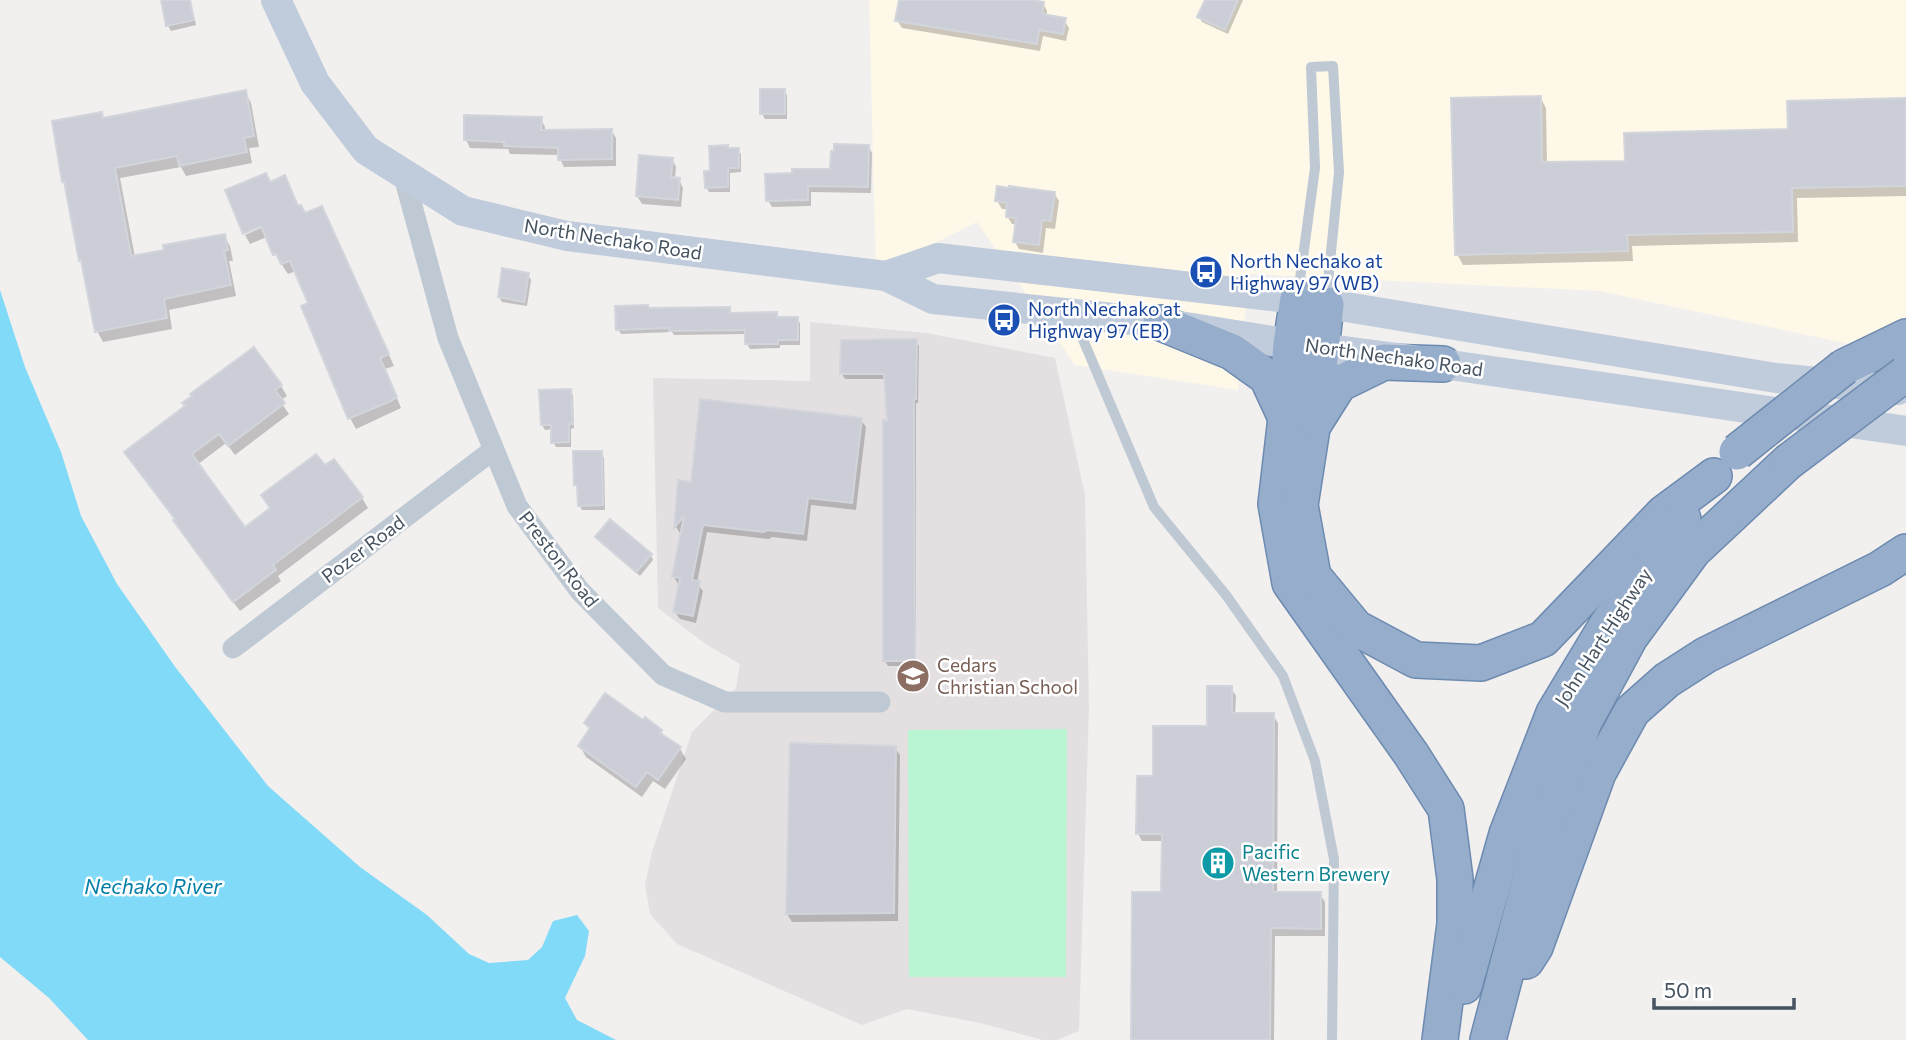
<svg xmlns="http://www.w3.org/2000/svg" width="1906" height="1040" font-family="Commissioner,sans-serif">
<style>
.commercial{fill:#fef8e8}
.education{fill:#e4e0e1}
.green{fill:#b9f5d2}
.water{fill:#81daf7}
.shadow{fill:#0003}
.building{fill:#cbced6;stroke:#d3d5dc;stroke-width:2}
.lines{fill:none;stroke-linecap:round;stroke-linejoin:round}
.trunk-casing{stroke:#6d8ab0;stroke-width:38}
.service{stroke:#bfc9d3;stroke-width:10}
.minor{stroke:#bfc9d3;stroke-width:21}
.secondary{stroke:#c0ccdb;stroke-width:30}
.trunk{stroke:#96aecb;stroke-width:35}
.trunk-bridge-casing{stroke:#6d8ab0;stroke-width:38;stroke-linecap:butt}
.trunk-bridge{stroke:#96aecb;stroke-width:35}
.labels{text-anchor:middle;stroke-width:5;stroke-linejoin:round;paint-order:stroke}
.street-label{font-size:19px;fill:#455260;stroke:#fff}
.transit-label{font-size:19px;fill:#164399;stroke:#fff;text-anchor:start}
.education-label{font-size:19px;fill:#785e54;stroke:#fff;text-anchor:start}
.culture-label{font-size:19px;fill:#0d838f;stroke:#fff;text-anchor:start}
.water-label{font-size:21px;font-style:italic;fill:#027ea7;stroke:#fff}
</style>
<rect width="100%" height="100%" fill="#f2efef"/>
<path class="commercial" d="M869,0H1906V356L1599,291L1249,274L1238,390L1075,365L977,222L876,273Z"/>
<path class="education" d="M810,322L927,333L1055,358L1085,495L1089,708L1079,1031L1057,1040H1043L980,1023L907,1009L862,1025L677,944L650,914L645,885L652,852L692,732L736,688L740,664L707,645L658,608L653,378L810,381Z"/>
<path class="green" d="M1067,729L1066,977H909L908,730Z"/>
<path class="water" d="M0,290L25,367L61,452L81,516L117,584L176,668L268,786L360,867L427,915L469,954L489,963L528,960L542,947L553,921L577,915L589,931L585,956L565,998L577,1020L616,1040H88L49,998L0,957Z"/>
<g class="shadow">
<path d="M162,0H190L196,25L171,31L168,26Z"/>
<path d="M901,0H1023L1043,3L1047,11L1046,17L1064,20L1069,28L1066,41L1043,36L1040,51L902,28L897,20Z"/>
<path d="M1207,0H1243L1228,34L1202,22L1199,17Z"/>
<path d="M784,91L787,95V119H765L762,114Z"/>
<path d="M245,92L251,103L259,147L249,148L252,163L186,176L181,167L120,178L135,257L224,236L230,246L233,261H229L236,296L169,310L172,329L103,342L97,331L84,266L81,260L67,186L64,181L54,123L101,114L105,119Z"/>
<path d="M1540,97L1546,108L1547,164L1627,162L1790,131L1906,100V196L1797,198L1798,242L1632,246L1633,261L1463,265L1457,254Z"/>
<path d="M541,119L545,127V131L611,130L616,138V166L564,167L560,159V155L510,154L508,149L470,148L466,140Z"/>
<path d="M868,146L872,153L871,193L811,192V206L772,207L768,200L832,170Z"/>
<path d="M729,150H738L741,154V172L730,173V192H709L706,187L711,173Z"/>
<path d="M672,159L676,167L675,179L679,180L683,188L681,207L642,204L637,196Z"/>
<path d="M284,177L299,207L305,215L327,219L394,366L385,369L401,408L356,429L350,418L310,304L296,271L288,274L275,254L267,237L250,244L245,235L269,224L270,184Z"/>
<path d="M1054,193L1059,201L1055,229L1046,228L1043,253L1019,249L1015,242L1017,225L1012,224L1007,216L1008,209H1002L997,201Z"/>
<path d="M528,275L531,280L527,306L502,302L499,297Z"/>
<path d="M729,309L732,314H776L779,319H797L800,323V345H780V348L750,349L747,344V334L674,335L672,332L621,334L618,329L649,310Z"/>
<path d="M916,341L919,346L918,403H916V666H888L885,661L889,423L886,379H845L842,374Z"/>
<path d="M281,386L287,396L280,401L289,414L235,455L226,443L197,465L245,530L325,468L362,498L368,508L278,576L281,581L240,611L181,531V525L133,461Z"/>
<path d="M570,391L573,395L574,428L571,429V447H556L553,442V429L545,430L542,425Z"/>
<path d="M861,420L866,427L856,510L811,505L807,541L772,537L769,539L707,532L697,583L703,591L696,623L680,619L675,612L681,585L678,584L674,577L683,529L680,533L676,527L680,482L692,484Z"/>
<path d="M601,453L604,458L605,510H582L579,505L578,489L575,484Z"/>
<path d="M597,537L651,555L653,560L640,576L600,542Z"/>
<path d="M1231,688L1236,696L1235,715H1273L1278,723L1277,893L1320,894L1325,902V936H1275L1274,1040H1133L1163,894L1164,841H1142L1138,834L1154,778L1208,728Z"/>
<path d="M586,723L661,731L665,738L680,749L686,759L665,789L653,781L642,797L586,757L580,746L590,731Z"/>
<path d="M895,748L900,755L898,921L792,922L787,914Z"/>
</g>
<g class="building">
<path d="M161,0H190L194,20L166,26Z"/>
<path d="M899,0H1033L1044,2L1042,14L1066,18L1063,34L1039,30L1037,44L895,21Z"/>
<path d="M1205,0H1238L1225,30L1197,17Z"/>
<rect x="760" y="89" width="25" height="25"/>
<path d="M246,90L254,136L244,138L247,152L179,166L177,156L115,168L131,256L164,250L163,245L225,234L228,250L224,251L231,285L164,299L167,318L95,332L81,260L79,261L64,181L62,182L52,121L102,112L103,118Z"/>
<path d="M1541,96L1542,162L1625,161L1624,133L1788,129L1787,101L1906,98V186L1792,188L1793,232L1627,235L1628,251L1455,255L1451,98Z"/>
<path d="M464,115L542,117L541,130L612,129V159L558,160V148L504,146V142L464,140Z"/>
<path d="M834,144L869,145L868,187L808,186V200L766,201L765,174L792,173V169H830L831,151H834Z"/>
<path d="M728,145V148H739V168H728V187L705,188L704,171H710L709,146Z"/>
<path d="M639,155L673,158L671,177L680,178L678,200L636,196Z"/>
<path d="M266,173L270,182L285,175L298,206L301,205L305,213L322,206L389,354L380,358L397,397L391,401L348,419L301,306L308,303L290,261L281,264L276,254L273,255L261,226L243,234L225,190Z"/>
<path d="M997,186L1009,188V186L1055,192L1051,221L1042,220L1039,245L1013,242L1016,218L1006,217L1007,203L995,201Z"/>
<path d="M502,268L529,273L524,302L498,297Z"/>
<path d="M648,305L649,308L730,307V313L777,312V317H798V340H778V344H745V330L669,331V328L616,330L615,306Z"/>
<path d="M917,339L916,399H914L915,661H883V420L887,421L884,374H840L841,340Z"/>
<path d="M254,347L282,385L275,390L285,403L228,446L219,434L192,454L207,475L245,527L270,508L261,495L316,454L325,465L334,459L363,497L273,565L276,570L233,602L173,520L175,519L124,452L185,406L182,403L192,396L190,394Z"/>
<path d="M571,389L573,424H569V442L551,443V425H541L539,390Z"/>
<path d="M700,399L862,418L852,503L808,498L803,534L767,530L764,532L703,525L692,580L700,581L693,616L673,612L680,578L672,577L684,516L674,528L678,480L691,482Z"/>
<path d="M573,451H602L603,505L578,506L577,485H574Z"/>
<path d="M610,519L652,554L636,572L595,537Z"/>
<path d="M1207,686H1232V713H1274L1273,892H1321V929L1271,928L1270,1040H1131L1132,892H1161L1162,834H1136L1137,776H1153V726H1207Z"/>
<path d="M605,693L643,720L645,717L662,730L660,733L681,747L658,780L647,772L636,787L578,746L590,728L584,723Z"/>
<path d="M790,743L896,746L894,913L786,914Z"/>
</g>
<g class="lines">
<defs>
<g id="trunk">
<path d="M1298,299L1291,344L1286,418L1276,504L1290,583L1411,754L1446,809L1455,879V924L1440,1040"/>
<path d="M1326,305L1312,428L1300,505L1313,576L1356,628L1416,660L1481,663L1543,639L1664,513L1714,476"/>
<path d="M1161,323L1232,352L1267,377L1286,418"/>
<path d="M1844,367L1906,337"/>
<path d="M1315,422L1339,384L1384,362L1443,364"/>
<path d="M1526,961L1535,947L1598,773L1632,711L1667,680L1706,655L1880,569L1906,552"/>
<path d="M1464,986L1507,834L1554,713L1607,625L1683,519"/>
<path d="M1488,1040L1541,839L1584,722L1630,637L1693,551L1788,462"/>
</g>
</defs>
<use href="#trunk" class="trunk-casing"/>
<g class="service">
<path d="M1298,294L1315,168L1311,67L1333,66L1339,172L1326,302"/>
<path d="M1073,316L1154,507L1226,595L1283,676L1315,761L1334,859L1332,1040"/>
</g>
<g class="minor">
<path d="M403,173L448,338L517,506L580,591L663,675L725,702H880"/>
<path d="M233,648L493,450"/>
</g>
<g class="secondary">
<path d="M276,0L315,83L366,150L463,211L567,236L886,276L933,299L1161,323L1291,344L1443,364L1906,431"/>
<path d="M886,276L938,258L1298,299L1776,378L1898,390"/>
</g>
<use href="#trunk" class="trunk"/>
<defs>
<g id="trunk-bridge">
<path d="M1737,452L1844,367"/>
<path d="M1788,462L1905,374"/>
</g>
</defs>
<use href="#trunk-bridge" class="trunk-bridge-casing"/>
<use href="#trunk-bridge" class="trunk-bridge"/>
</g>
<defs>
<symbol id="bus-disc" viewBox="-11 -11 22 22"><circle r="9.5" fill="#1a4fb4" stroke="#fff"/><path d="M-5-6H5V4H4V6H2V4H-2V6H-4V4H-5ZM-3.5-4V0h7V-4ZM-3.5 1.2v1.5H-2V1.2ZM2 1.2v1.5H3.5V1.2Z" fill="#fff"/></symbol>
<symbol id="school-disc" viewBox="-11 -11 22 22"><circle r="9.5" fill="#8d6e63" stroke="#fff"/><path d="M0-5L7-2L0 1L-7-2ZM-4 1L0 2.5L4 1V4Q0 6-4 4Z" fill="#fff"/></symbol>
<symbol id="building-disc" viewBox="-11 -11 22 22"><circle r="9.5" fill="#0f9aa8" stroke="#fff"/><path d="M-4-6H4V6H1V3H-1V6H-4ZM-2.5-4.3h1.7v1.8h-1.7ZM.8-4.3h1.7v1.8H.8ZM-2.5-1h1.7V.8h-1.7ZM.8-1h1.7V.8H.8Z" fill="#fff"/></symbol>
</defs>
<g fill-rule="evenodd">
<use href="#bus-disc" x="1187" y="253" width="38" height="38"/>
<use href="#bus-disc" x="985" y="301" width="38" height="38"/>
<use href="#school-disc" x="894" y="657" width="38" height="38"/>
<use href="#building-disc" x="1199" y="844" width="38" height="38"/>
</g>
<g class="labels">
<g class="street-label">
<text transform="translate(613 239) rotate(9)" y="7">North Nechako Road</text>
<text transform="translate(1394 357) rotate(8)" y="7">North Nechako Road</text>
<text transform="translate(363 549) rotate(-37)" y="7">Pozer Road</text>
<text transform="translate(559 559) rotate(52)" y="7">Preston Road</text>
<text transform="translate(1603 637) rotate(-57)" y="7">John Hart Highway</text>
</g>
<g class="transit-label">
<text x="1230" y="268">North Nechako at<tspan x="1230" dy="22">Highway 97 (WB)</tspan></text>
<text x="1028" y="316">North Nechako at<tspan x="1028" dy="22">Highway 97 (EB)</tspan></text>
</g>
<g class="education-label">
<text x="937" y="672">Cedars<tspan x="937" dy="22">Christian School</tspan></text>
</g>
<g class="culture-label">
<text x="1242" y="859">Pacific<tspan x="1242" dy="22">Western Brewery</tspan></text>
</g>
<g class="water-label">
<text x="153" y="894">Nechako River</text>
</g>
</g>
<path d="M1654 998v10h140v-10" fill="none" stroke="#455260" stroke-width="3.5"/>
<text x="1664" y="998" font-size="21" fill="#455260" stroke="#ffffff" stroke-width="5" paint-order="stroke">50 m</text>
</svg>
